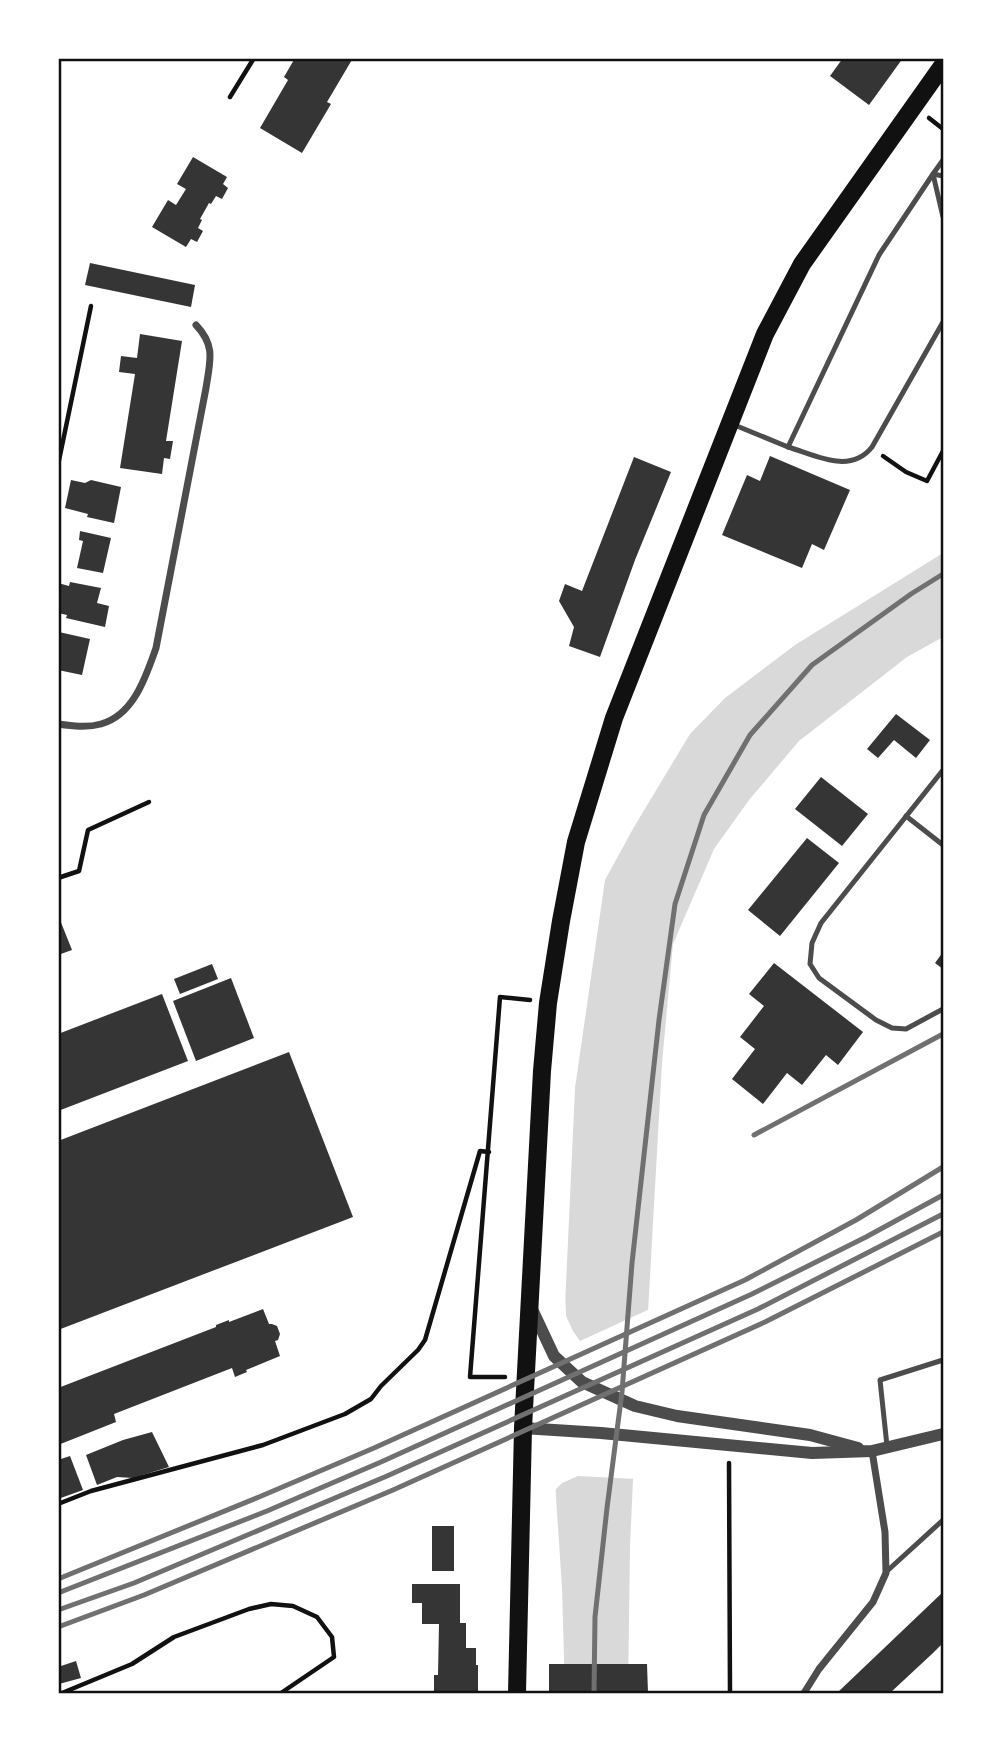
<svg xmlns="http://www.w3.org/2000/svg" width="1001" height="1751" font-family="'Titillium Web',sans-serif">
<style>
.water{fill:#d9d9d9}
.pier{fill:#fff}
.building{fill:#353535}
.lines{fill:none;stroke-linecap:round;stroke-linejoin:round}
.path{stroke:#111;stroke-width:4.5}
.service{stroke:#4c4c4c;stroke-width:5}
.minor{stroke:#4c4c4c;stroke-width:7}
.tertiary{stroke:#4c4c4c;stroke-width:12}
.primary{stroke:#111;stroke-width:18}
.rail{stroke:#707070;stroke-width:5}
.neatline{fill:none;stroke:#111;stroke-width:2.5}
</style>
<rect width="100%" height="100%" fill="#fff"/>
<path class="water" d="M943,553V637L907,657L799,741L749,800L714,849L673,944L662,1063L648,1312L633,1479L630,1547L628,1693H565L562,1588L554,1466L566,1285L575,1088L605,880L634,827L690,734L725,698L795,645Z"/>
<path class="pier" d="M562,1290H565L566,1316L573,1331L580,1341L652,1308L637,1479L578,1476L562,1483L553,1492L551,1466Z"/>
<g class="building">
<path d="M295,58H353L327,102L331,104L302,153L260,128L288,80L284,77Z"/>
<path d="M843,58H903L869,105L830,76Z"/>
<path d="M193,157L227,177L223,184L228,188L222,199L216,196L211,204L209,203L200,219L202,220L198,228L203,231L197,242L191,239L186,247L152,227L168,200L176,205L186,189L177,184Z"/>
<path d="M90,263L195,285L191,307L85,285Z"/>
<path d="M140,334L182,341L166,441H173L170,459L164,458L162,474L120,468L135,374L119,372L121,356L137,358Z"/>
<path d="M770,456L850,490L824,550L812,544L802,568L722,535L747,475L760,481Z"/>
<path d="M634,457L671,472L635,560L600,657L569,646L574,627L559,601L565,584L582,591Z"/>
<path d="M71,480L85,483L91,480L121,487L114,523L87,517L88,514L65,508Z"/>
<path d="M80,531L111,538L103,573L77,568L83,541L79,540Z"/>
<path d="M70,582L101,588L97,603L109,606L105,627L66,618L67,615L58,613V583L69,586Z"/>
<path d="M59,632L90,639L82,675L58,670V658L61,642L58,641Z"/>
<path d="M896,714L930,740L916,758L894,740L878,758L867,749Z"/>
<path d="M821,777L868,814L842,846L795,809Z"/>
<path d="M807,838L839,863L780,936L748,910Z"/>
<path d="M60,920L72,950L58,955V921Z"/>
<path d="M943,952V969L935,963Z"/>
<path d="M774,963L863,1032L838,1065L826,1055L802,1085L787,1073L763,1104L732,1079L755,1049L740,1037L764,1006L749,994Z"/>
<path d="M212,964L218,979L180,994L174,979Z"/>
<path d="M231,978L254,1038L196,1061L173,1001Z"/>
<path d="M162,994L188,1061L58,1111V1034Z"/>
<path d="M289,1052L353,1217L58,1330V1141Z"/>
<path d="M263,1309L269,1324H272L277,1326L280,1334L278,1340L275,1341L280,1356L246,1370L247,1372L235,1377L232,1368L114,1414L116,1422L58,1445V1388L216,1327V1325L229,1320V1322Z"/>
<path d="M152,1432L169,1467L133,1478L117,1477L97,1485L86,1455L123,1440Z"/>
<path d="M70,1456L83,1490L58,1499V1460Z"/>
<rect x="432" y="1526" width="22" height="45"/>
<path d="M412,1584H460V1623H466V1648H476V1665H478V1693H434V1675H438L439,1624H422V1603H412Z"/>
<path d="M943,1592V1643L933,1653L890,1693H837Z"/>
<path d="M76,1661L81,1678L59,1684L58,1667Z"/>
<path d="M549,1664H647L648,1693H549Z"/>
</g>
<g class="lines">
<g class="path">
<path d="M230,97L254,58"/>
<path d="M929,118L943,129"/>
<path d="M883,456L906,472L927,481L943,451"/>
<path d="M58,465L91,306"/>
<path d="M58,878L79,871L88,830L149,802"/>
<path d="M505,1377H470L500,997L530,1000"/>
<path d="M729,1463L730,1693"/>
<path d="M58,1504L91,1491L263,1445L345,1414L371,1399L381,1386L418,1350L425,1340L480,1151L489,1152"/>
<path d="M62,1693L132,1664L174,1637L249,1609L271,1604L293,1606L317,1617L332,1637L334,1657L281,1693"/>
</g>
<g class="service">
<path d="M943,160L933,174L943,217"/>
<path d="M732,424L788,447L879,255L933,174L943,176"/>
<path d="M788,447C815,455 850,475 872,447L943,322"/>
<path d="M943,770L821,923L812,943L810,964L819,978L876,1020L892,1028L906,1029L943,1009"/>
<path d="M906,816L943,845"/>
<path d="M887,1446L880,1380L943,1360"/>
<path d="M886,1572L943,1520"/>
</g>
<g class="minor">
<path d="M58,724C72,726 87,728 101,724C134,715 146,676 156,648L206,388C210,361 216,346 196,325"/>
<path d="M804,1693L819,1669L873,1602L886,1573L885,1532L872,1451"/>
</g>
<g class="tertiary">
<path d="M531,1307L554,1356L582,1382L635,1406L677,1416L810,1435L858,1448"/>
<path d="M523,1428L601,1433L812,1453L872,1451L943,1434"/>
</g>
<path class="primary" d="M517,1693L523,1428L542,1071L548,1003L561,921L576,842L614,718L765,334L802,264L943,65"/>
<g class="rail">
<path d="M754,1135L943,1034"/>
<path d="M58,1579L259,1497L374,1448L745,1280L856,1220L943,1167"/>
<path d="M58,1593L267,1511L381,1462L752,1294L866,1237L943,1195"/>
<path d="M58,1610L134,1583L387,1476L758,1309L943,1214"/>
<path d="M58,1627L144,1595L393,1490L765,1322L943,1232"/>
<path d="M594,1693L595,1617L607,1508L622,1392L632,1263L659,1020L675,904L704,815L750,735L812,665L911,594L943,574"/>
</g>
</g>
<rect width="1001" height="1751" fill="none" stroke="#ffffff" stroke-width="119"/>
<rect x="60" y="60" width="882" height="1632" class="neatline"/>
</svg>
